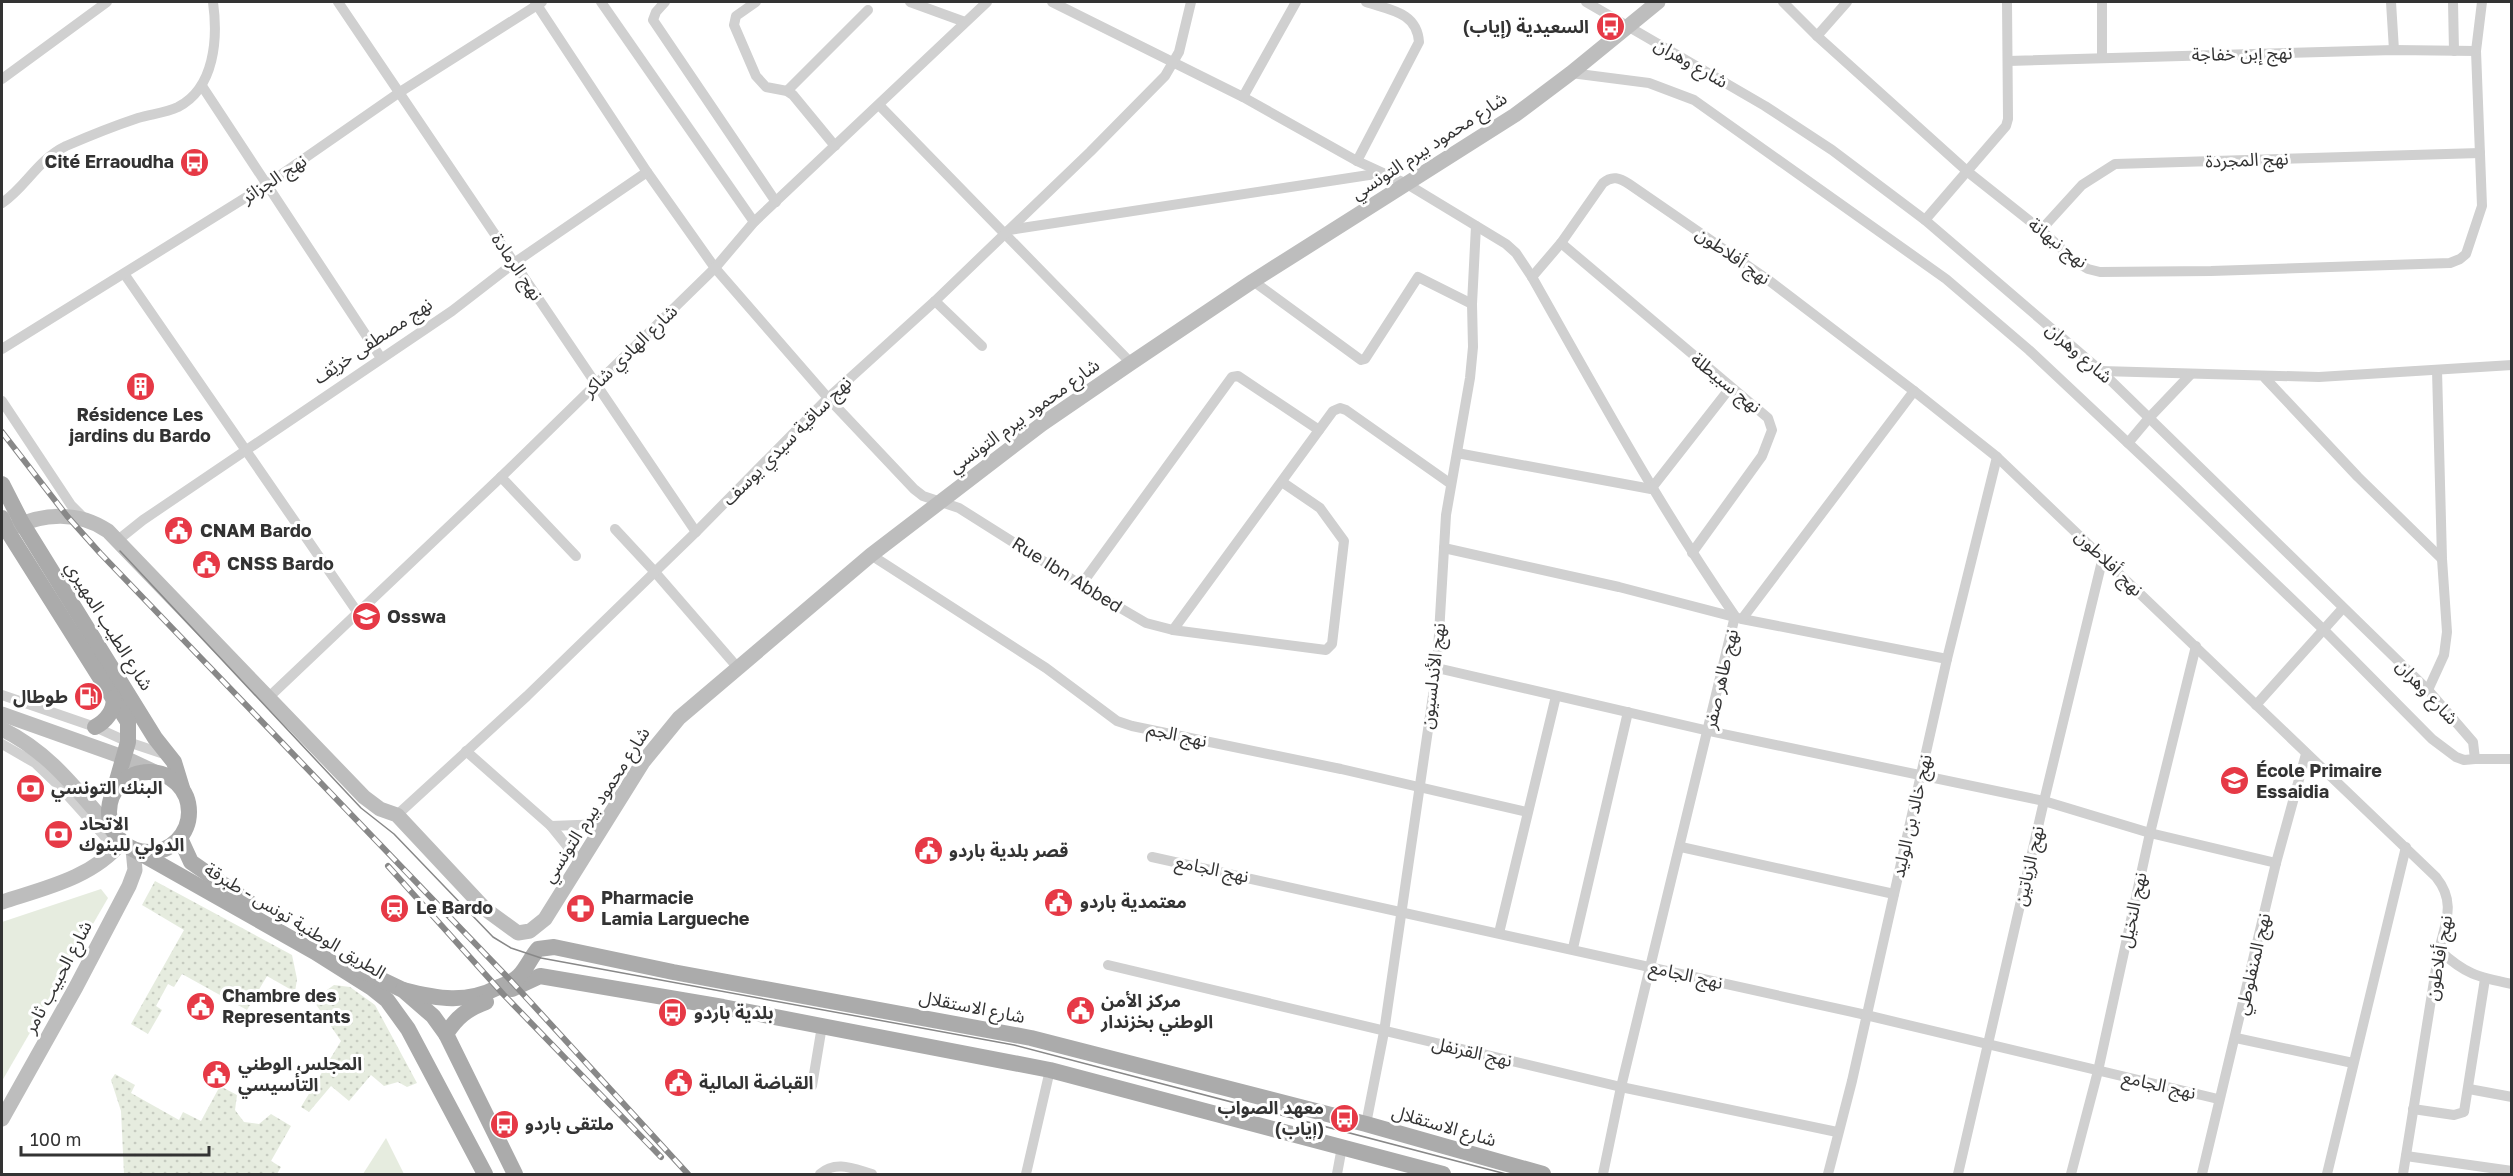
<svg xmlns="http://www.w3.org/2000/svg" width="2513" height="1176" font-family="'Golos Text','Noto Sans Arabic',sans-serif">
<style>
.grass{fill:url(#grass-dots)}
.garden{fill:#e6ecdf}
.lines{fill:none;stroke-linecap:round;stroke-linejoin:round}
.street{stroke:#d0d0d0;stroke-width:10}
.secondary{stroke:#bdbdbd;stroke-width:15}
.primary{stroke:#ababab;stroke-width:16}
.tram{stroke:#888;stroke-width:1.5}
.rail-casing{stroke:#888;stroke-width:6}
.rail{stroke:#fff;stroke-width:4;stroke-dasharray:11;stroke-linecap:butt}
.labels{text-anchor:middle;stroke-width:6;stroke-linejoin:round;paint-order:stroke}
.poi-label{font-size:18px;font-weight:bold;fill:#333;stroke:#fff;text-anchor:start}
.street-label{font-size:18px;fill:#333;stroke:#fff}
</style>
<defs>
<pattern id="grass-dots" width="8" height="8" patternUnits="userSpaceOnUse" patternTransform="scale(1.5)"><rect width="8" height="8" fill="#e6ecdf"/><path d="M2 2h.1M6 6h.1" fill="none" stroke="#c6cbc0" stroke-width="1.8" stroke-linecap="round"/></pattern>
</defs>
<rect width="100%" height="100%" fill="#fff"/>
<g class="grass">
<path d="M155,881L292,955L297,979L295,992L267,976L247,1010L182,974L174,987L168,984L156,1006L162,1010L148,1034L131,1024L184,930L142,905Z"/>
<path d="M334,985L350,987L375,1005L417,1083L407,1087L398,1082L384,1086L371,1075L349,1101L331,1086L309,1112L301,1107L341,1041L315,1003L324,992Z"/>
<path d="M115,1074L135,1085L131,1093L179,1120L183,1112L201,1121L220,1086L237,1095L235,1110L244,1122L259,1124L271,1114L291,1126L271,1161L281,1167L277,1174H124L121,1111L111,1080Z"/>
</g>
<g class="garden">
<path d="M101,889L108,898L2,1081V922Z"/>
<path d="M386,1138L404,1174H363Z"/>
</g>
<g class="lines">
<g class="street">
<path d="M338,2L696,532"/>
<path d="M535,2L647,172L715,268L828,398L914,489L923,496L959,508L1081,585L1146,623L1173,630L1326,650L1332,644L1344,541L1320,508L1282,482"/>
<path d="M601,2L754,222"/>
<path d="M665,2L656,12L653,20L776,202"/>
<path d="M756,2L736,16L734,25L756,76L766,87L787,91L793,95L835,146"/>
<path d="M910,2L965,22"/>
<path d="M1052,2L1243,97L1357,161L1407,184L1506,244L1516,253L1532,277C1597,392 1660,508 1735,616L1621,1087L1603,1174"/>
<path d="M1586,2L1765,106L1832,150L1925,220L2101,371L2428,690L2473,742L2475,759H2512"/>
<path d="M1783,2L1817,36L1968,172L2041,230L2076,262L2088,269L2100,272L2211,271L2450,263L2460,259L2466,254L2482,206L2476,51L2482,2"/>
<path d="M2102,2V58"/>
<path d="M2391,2L2394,50"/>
<path d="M2453,2L2454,51"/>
<path d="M1817,36L1847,2"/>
<path d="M2008,61L2394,50L2476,51"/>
<path d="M1571,73L1649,83L1694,100L1946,279L2029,350L2176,488L2324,630L2432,739L2456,757L2464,760L2475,759"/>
<path d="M2,79L107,2"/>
<path d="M202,86L381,358"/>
<path d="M787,91L868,10"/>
<path d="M1243,97L1296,2"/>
<path d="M880,106L1131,363"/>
<path d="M1357,161L1419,42C1417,12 1390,10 1366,2"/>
<path d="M2,203C26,187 37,160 66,146C89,136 114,126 138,118C151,114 165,113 178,107C215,88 218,38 213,2"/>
<path d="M1925,220L2006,126L2008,119L2007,2"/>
<path d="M1009,230L1382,173"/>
<path d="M2041,230L2082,185L2115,164L2480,153"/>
<path d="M1561,243L1768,418L1772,430L1762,456L1692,553"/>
<path d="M125,275L358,613"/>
<path d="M1532,277L1561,243L1603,183C1612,175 1620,178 1629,184L1767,279L1914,391L1997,457L2436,877C2456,902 2446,921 2439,950L2403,1174"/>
<path d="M1253,281L1361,360L1365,359L1418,277L1472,304"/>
<path d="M935,301L982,346"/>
<path d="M2,349L266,185L400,92L542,2"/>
<path d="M2101,371L2319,377L2512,365"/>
<path d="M2265,378L2358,477L2442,559"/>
<path d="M2,401L71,505L84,518"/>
<path d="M2128,443L2149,418L2190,375"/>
<path d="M1457,453L1651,489L1730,388"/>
<path d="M501,477L576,556"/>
<path d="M615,529L654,571L738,668"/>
<path d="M118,540L143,520L452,311L514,263L647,172"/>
<path d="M1444,548L1619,587L1742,619L1947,659"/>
<path d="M871,555L1046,668L1117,721L1132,726L1341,769L1527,812"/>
<path d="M1081,585L1232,377L1238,376L1319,430"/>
<path d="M1742,619L1914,391"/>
<path d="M1173,630L1333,411L1340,408L1346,410L1451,484"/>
<path d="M1437,668L1709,731L2044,801L2150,833L2276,863"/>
<path d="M2428,690L2444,655L2447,632L2442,559L2437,370"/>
<path d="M2,695L95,727L128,742L167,755"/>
<path d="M269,697L501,477L715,268L754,222L987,2"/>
<path d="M2256,705L2343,608"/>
<path d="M2,744L35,763L60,787L105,837L110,855"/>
<path d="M466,751L551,826L581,863"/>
<path d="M397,815L527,696L696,532L828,398L935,301L1090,152L1165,76L1179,52L1191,2"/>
<path d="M551,826L604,824"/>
<path d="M1681,847L1894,894"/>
<path d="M1152,857L1866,1015L2218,1099"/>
<path d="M1499,933L1556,696"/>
<path d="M1573,948L1628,712"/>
<path d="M2439,950C2465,974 2477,977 2512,984"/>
<path d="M1108,965L1621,1087L1837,1132"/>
<path d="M2236,1038L2353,1063"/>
<path d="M812,1086L822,1026"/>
<path d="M2469,1089L2512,1097"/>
<path d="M2413,1109L2454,1115L2464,1112L2485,979"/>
<path d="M1366,1124L1384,1032L1437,668L1446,515L1470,378L1473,347L1472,304L1476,226"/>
<path d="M2406,1156L2512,1171"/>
<path d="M820,1174C836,1160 854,1169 872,1174"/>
<path d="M1026,1174L1050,1070"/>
<path d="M1337,1174L1342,1147"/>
<path d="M1828,1174L1852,1081L1947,659L1997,457"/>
<path d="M1958,1174L2044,801L2103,557"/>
<path d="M2071,1174L2098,1071L2150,833L2196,646"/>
<path d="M2202,1174L2276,863L2306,754"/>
<path d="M2327,1174L2406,847"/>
</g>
<g class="secondary">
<path d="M12,528C43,513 79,511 108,531L364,797L380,809L397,815L485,909L518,933L530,931L545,919L643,762L679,718L871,555L1042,424L1131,363L1253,281L1515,115L1571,73L1658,2"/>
<path d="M2,714L123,757L155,772"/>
<path d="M2,729C54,755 79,794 117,836"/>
<path d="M2,902C45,888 92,878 122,842"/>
<path d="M2,1119L76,987L129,886L135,870L133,849"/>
</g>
<g class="primary">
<path d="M2,484L22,523L155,738L174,762L182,788"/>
<path d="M2,518L7,530L128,722V742L114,791"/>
<path d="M95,727C106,721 114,711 114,698"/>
<circle cx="149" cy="812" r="40"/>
<path d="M180,838L191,862L250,903"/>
<path d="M133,849L315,952L372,988L387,1000L408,1029L485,1174"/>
<path d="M359,969L403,990L433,1016L446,1034L515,1174"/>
<path d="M512,989L540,976L723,1007L1050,1070L1443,1174"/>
<path d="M403,990C438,999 466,1004 499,987C507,984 513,982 519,976C527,968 531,957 538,949L554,947L673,972L1031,1038L1366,1124L1543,1174"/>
<path d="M446,1034C457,1017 467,1009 486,1002"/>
</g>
<path class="tram" d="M120,551L361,808L394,834L493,937L511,948L541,958L1014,1045L1506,1174"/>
<defs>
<g id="rail">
<path d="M2,432L67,516L100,553L512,982L688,1174"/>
<path d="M388,866L503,994L661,1157"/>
</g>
</defs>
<use href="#rail" class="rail-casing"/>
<use href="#rail" class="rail"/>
</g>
<defs>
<symbol id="bus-disc" viewBox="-11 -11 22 22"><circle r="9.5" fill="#e63946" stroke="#fff"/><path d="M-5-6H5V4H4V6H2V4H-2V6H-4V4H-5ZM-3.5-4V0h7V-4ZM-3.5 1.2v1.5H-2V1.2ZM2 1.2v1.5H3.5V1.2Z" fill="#fff"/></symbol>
<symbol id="building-disc" viewBox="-11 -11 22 22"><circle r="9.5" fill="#e63946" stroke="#fff"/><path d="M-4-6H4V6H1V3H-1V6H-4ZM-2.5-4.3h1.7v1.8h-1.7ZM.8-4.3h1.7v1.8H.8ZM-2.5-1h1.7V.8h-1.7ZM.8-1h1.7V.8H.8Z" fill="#fff"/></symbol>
<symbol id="civic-disc" viewBox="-11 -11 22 22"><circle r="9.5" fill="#e63946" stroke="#fff"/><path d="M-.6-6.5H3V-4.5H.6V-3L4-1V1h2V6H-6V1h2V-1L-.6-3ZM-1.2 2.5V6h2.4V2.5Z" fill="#fff"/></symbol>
<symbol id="school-disc" viewBox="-11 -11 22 22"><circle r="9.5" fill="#e63946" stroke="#fff"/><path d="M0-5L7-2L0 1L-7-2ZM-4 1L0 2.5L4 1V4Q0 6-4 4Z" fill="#fff"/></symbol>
<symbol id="fuel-disc" viewBox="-11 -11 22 22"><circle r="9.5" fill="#e63946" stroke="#fff"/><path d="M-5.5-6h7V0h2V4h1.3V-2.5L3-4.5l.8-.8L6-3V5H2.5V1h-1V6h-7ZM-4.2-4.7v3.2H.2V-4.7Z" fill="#fff"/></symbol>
<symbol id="bank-disc" viewBox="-11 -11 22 22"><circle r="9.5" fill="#e63946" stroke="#fff"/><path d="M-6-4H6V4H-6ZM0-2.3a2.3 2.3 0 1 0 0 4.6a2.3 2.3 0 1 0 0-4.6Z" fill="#fff"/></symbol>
<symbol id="station-disc" viewBox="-11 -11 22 22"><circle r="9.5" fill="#e63946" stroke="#fff"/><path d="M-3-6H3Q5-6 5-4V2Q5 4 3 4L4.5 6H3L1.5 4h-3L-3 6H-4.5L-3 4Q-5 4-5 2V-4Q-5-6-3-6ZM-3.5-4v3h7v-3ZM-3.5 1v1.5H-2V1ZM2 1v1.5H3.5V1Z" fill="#fff"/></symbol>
<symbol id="pharmacy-disc" viewBox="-11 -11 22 22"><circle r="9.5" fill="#e63946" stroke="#fff"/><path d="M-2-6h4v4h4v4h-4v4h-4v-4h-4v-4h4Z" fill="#fff"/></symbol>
</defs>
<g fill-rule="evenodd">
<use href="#bus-disc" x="1594" y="10" width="33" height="33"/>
<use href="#bus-disc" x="178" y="146" width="33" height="33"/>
<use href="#building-disc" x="124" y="370" width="33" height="33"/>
<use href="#civic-disc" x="162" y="514" width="33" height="33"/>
<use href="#civic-disc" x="190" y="548" width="33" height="33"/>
<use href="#school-disc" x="350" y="600" width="33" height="33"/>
<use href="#fuel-disc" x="72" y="680" width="33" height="33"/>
<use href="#school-disc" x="2218" y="764" width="33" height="33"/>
<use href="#bank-disc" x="14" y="772" width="33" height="33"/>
<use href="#bank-disc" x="42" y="818" width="33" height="33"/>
<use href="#civic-disc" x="912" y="834" width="33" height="33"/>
<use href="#civic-disc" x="1042" y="886" width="33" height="33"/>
<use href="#station-disc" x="378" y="892" width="33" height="33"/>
<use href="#pharmacy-disc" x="564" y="892" width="33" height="33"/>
<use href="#civic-disc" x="184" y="990" width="33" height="33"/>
<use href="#civic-disc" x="1064" y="994" width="33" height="33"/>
<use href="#bus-disc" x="656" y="996" width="33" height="33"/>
<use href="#civic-disc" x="200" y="1058" width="33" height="33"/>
<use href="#civic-disc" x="662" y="1066" width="33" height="33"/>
<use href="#bus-disc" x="1328" y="1102" width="33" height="33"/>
<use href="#bus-disc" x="488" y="1108" width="33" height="33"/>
</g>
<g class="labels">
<g class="poi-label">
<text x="1589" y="33" text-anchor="end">السعيدية (إياب)</text>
<text x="174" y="168" text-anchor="end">Cité Erraoudha</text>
<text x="140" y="421" text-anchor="middle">Résidence Les<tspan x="140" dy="21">jardins du Bardo</tspan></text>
<text x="200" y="537">CNAM Bardo</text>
<text x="227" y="570">CNSS Bardo</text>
<text x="387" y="623">Osswa</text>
<text x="68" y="703" text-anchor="end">طوطال</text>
<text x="2256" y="777">École Primaire<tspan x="2256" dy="21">Essaidia</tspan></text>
<text x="51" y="794">البنك التونسي</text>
<text x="79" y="830">الاتحاد<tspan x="79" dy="21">الدولي للبنوك</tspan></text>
<text x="949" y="857">قصر بلدية باردو</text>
<text x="601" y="904">Pharmacie<tspan x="601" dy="21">Lamia Largueche</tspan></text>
<text x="1080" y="908">معتمدية باردو</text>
<text x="416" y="914">Le Bardo</text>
<text x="222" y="1002">Chambre des<tspan x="222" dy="21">Representants</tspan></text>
<text x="1101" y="1007">مركز الأمن<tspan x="1101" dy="21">الوطني بخزندار</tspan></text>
<text x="694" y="1019">بلدية باردو</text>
<text x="238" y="1070">المجلس الوطني<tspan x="238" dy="21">التأسيسي</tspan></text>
<text x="699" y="1089">القباضة المالية</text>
<text x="1324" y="1114" text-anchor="end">معهد الصواب<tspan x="1324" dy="21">(إياب)</tspan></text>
<text x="525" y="1130">ملتقى باردو</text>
</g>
<g class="street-label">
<text transform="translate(2242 54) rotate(-1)" y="6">نهج إبن خفاجة</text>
<text transform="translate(1691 63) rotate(30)" y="6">شارع وهران</text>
<text transform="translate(1429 146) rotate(-33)" y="6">شارع محمود بيرم التونسي</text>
<text transform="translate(2247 160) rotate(-2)" y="6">نهج المجردة</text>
<text transform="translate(274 179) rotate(-33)" y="6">نهج الجزائر</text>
<text transform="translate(2058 243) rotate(38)" y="6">نهج نبهانة</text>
<text transform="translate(1733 256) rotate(35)" y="6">نهج أفلاطون</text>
<text transform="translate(517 267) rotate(56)" y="6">نهج الرمادة</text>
<text transform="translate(373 341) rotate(-34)" y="6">نهج مصطفى خريّف</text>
<text transform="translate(630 351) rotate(-44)" y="6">شارع الهادي شاكر</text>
<text transform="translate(2079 353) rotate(41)" y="6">شارع وهران</text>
<text transform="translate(1726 383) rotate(39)" y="6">نهج سبيطلة</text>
<text transform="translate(1024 416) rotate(-36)" y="6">شارع محمود بيرم التونسي</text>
<text transform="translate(787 441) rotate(-45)" y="6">نهج ساقية سيدي يوسف</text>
<text transform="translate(2109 563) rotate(44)" y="6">نهج أفلاطون</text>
<text transform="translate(1067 575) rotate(32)" y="6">Rue Ibn Abbed</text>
<text transform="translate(109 626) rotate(58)" y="6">شارع الطيب المهيري</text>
<text transform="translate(1433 676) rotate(-83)" y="6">نهج الأندلسيون</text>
<text transform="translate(1721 679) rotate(-77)" y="6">نهج طاهر صفر</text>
<text transform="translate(2427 692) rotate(47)" y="6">شارع وهران</text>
<text transform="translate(1177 735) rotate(12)" y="6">نهج الجم</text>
<text transform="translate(596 805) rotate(-57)" y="6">شارع محمود بيرم التونسي</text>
<text transform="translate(1912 816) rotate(-77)" y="6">نهج خالد بن الوليد</text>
<text transform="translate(2029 866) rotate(-77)" y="6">نهج الزياتين</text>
<text transform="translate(1212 869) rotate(12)" y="6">نهج الجامع</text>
<text transform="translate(2133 910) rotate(-78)" y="6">نهج النخيل</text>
<text transform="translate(295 921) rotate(31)" y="6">الطريق الوطنية تونس - طبرقة</text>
<text transform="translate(2439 958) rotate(-80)" y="6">نهج أفلاطون</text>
<text transform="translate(2253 964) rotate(-77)" y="6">نهج المنفلوطي</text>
<text transform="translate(1686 975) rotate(13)" y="6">نهج الجامع</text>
<text transform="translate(58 977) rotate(-62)" y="6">شارع الحبيب ثامر</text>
<text transform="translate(972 1007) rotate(11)" y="6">شارع الاستقلال</text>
<text transform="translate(1472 1052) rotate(13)" y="6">نهج القرنفل</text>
<text transform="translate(2159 1085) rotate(13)" y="6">نهج الجامع</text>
<text transform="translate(1444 1126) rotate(16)" y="6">شارع الاستقلال</text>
</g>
</g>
<rect width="2513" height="1176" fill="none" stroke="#333333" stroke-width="6"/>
<path d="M21 1146v9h188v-9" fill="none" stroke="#333333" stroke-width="3"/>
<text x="30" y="1146" font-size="18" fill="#333333" stroke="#ffffff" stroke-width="4.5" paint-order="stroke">100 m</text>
</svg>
